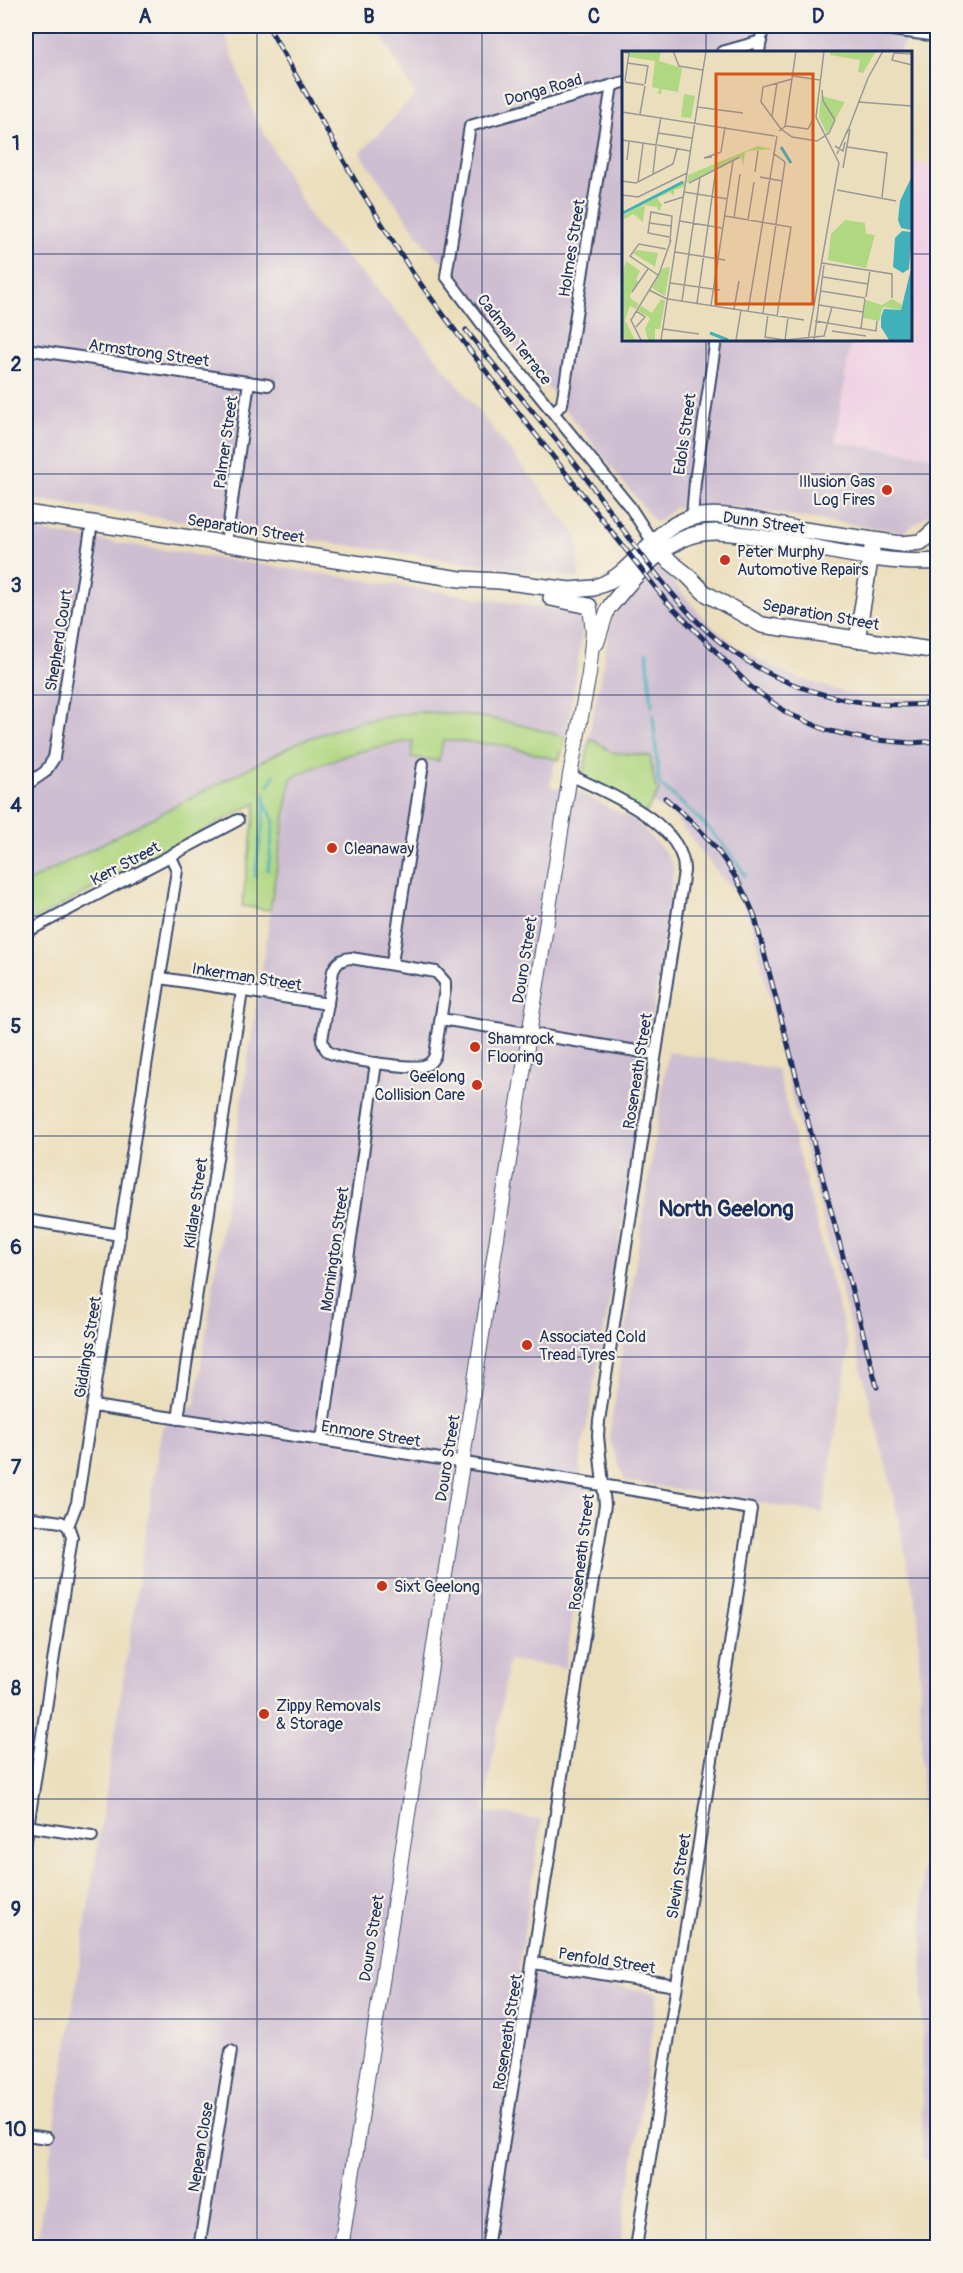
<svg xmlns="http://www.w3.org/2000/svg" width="963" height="2273" font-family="Pangolin,sans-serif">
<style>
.built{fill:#f0d0e4}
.industrial{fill:#cebed1}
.green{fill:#b0d781;stroke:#668370;stroke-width:1.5}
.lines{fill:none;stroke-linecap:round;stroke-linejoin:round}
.stream{stroke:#41b0bb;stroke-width:3}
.minor-casing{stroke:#3a496c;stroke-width:14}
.tertiary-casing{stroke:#3a496c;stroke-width:16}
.secondary-casing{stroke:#3a496c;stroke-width:18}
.minor{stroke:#fff;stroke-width:10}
.tertiary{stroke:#fff;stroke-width:14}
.secondary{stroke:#fff;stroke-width:15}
.rail-casing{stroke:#1b2f5e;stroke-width:5}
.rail{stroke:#f7f3e8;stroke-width:3;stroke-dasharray:9;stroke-linecap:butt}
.grid{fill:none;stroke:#1b2f5e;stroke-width:1.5;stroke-opacity:0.55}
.poi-dot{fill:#c8321e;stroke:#f7f3e8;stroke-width:2}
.labels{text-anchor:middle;stroke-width:4.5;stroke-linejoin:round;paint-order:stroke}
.street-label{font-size:16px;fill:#1b2f5e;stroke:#f7f3e8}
.poi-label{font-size:16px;fill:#1b2f5e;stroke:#f7f3e8;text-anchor:start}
.district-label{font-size:22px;font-weight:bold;fill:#1b2f5e;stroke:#f7f3e8}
.inset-river{fill:none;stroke:#41b0bb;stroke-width:3}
.inset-road{fill:none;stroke:#989896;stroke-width:1.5}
.view{fill:#d45514;fill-opacity:0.15;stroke:#d45514;stroke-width:3}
.inset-edge{fill:none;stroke:#1b2f5e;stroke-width:3}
.neatline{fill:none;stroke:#1b2f5e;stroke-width:2}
.grid-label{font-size:20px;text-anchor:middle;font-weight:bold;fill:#1b2f5e}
</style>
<rect width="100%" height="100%" fill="#f7f3e8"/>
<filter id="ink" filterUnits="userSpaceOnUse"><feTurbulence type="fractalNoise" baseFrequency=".0167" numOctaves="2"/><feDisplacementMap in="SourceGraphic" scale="12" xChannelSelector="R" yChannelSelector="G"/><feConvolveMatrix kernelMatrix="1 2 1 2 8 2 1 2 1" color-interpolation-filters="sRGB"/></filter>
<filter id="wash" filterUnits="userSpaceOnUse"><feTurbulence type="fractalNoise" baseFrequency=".008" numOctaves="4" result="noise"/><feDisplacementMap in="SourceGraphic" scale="24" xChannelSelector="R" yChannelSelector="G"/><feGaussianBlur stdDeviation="1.35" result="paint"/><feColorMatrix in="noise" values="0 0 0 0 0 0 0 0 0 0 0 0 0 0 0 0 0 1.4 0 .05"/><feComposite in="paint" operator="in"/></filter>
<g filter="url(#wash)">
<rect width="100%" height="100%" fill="#ebdebc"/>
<path class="built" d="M911,162L937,167V457L835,442L852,339H910Z"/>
<g class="industrial">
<path d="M26,26H222L255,118L313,221L418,335L578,536L579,579L26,498Z"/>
<path d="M376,26H912L899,52H624V339H851L835,442L937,457V486L933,511L904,532L718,505L675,508L656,523L458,275L426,246L360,153L415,95Z"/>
<path d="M26,529L579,613L583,629L566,738L533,728L417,712L357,722L301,741L26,882Z"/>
<path d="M659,564L704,619L719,632L739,648L788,675L843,692L879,698H921L937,695V2247H929L937,2196L927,2194L932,2161L922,2160L923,1834L918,1613L889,1477L794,1107L754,930L738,892L721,877L673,815L584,763L611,622L627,594Z"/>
<path d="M443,740L501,745L556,759L550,787L580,793L636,821L666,853L674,868L616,1267L579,1468L592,1497L565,1668L509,1660L484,1811L542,1820L518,1971L658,1993L620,2247L36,2248L162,1427L195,1405L291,778L335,759L353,753L413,741L411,757L439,761Z"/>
<path d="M668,1052L777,1069L849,1349L823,1513L625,1481L609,1437Z"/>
</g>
<g class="green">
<path d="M417,712C468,712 518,722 566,738L559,760L501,745L443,740L439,761L411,757L413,741C370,746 329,759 291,778L270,910L242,906L256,803L26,924V883L301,741L357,722Z"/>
<path d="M590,739L602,745L610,752L650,756L655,785L659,791L645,814L582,781Z"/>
</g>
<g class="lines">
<g class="stream">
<path d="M647,653L652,706"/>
<path d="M653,715L659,784C691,810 723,839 745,875"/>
<path d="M269,785L274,775"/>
<path d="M265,793V803L274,821L268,870"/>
<path d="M255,877L265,805"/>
</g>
</g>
</g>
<g filter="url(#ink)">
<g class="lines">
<defs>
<g id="minor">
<path d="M861,26L938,36"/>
<path d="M722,52L761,41"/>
<path d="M759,52L763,26"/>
<path d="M624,82L470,126L446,276L494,340L630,507L652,541"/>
<path d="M26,349L268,385"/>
<path d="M554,412L562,404L612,85"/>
<path d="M692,517L695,481L716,339"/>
<path d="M226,543L249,382"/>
<path d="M26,785L45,772L54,758L92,523"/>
<path d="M26,932L238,820"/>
<path d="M351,958L436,972L445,982V989L435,1055C433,1060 431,1063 426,1065C415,1070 346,1060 333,1054C326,1052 324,1047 322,1040L333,971C337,962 341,959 351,958Z"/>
<path d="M392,963L423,764"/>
<path d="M161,978L328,1004"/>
<path d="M441,1019L655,1054"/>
<path d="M26,1220L120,1235"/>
<path d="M93,1406L322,1440L751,1509L636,2248"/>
<path d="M178,1419L242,991"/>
<path d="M322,1440L376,1063"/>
<path d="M26,1517L61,1522L68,1526"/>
<path d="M26,1826L92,1836"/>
<path d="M26,1840L72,1537L68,1526L77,1503L177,870L171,857"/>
<path d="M534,1963L676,1986"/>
<path d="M26,2135L47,2138"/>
<path d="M199,2248L231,2051"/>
<path d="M487,2248L605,1505L598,1436L599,1421L684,871C685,823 605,792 570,775"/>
</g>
<g id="tertiary">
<path d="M597,643L608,608"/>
<path d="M341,2248L501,1212L570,775L589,674L593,631L590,608"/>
</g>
<g id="secondary">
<path d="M26,513L460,579L500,581L570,590L594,588"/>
<path d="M656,545L667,559L686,574L705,593L762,625L938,651"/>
<path d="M598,586C630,576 648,537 680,522C712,506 762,523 797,529C831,534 866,539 901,544L921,542L938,527"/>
<path d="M551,598L589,606"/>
<path d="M611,605C630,581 652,555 680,540C709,525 745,535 775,540C822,548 891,566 938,561"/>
<path d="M857,640L872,548"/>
</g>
</defs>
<use href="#minor" class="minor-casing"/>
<use href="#tertiary" class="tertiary-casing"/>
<use href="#secondary" class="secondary-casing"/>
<use href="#minor" class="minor"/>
<use href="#tertiary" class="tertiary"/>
<use href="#secondary" class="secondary"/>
<defs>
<g id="rail">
<path d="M268,26L357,184L414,275L471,352L666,601L751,687L787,713L826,730L865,739L911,743L938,741"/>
<path d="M466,330C504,379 546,425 583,474C618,521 651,572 691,615C755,683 846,713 938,703"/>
<path d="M665,798C707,832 733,865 754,914L877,1387"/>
<path d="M931,2248L938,2209"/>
</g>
</defs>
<use href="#rail" class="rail-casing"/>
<use href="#rail" class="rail"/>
</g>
</g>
<path class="grid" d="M257,26V2248M482,26V2248M706,26V52M26,254H624M910,254H938M706,339V2248M26,474H938M26,695H938M26,916H938M26,1136H938M26,1357H938M26,1578H938M26,1799H938M26,2019H938"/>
<g class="poi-dot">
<circle cx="887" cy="490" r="6"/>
<circle cx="725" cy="560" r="6"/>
<circle cx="332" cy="848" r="6"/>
<circle cx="475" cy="1047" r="6"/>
<circle cx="477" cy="1085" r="6"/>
<circle cx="527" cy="1345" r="6"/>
<circle cx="382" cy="1586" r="6"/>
<circle cx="264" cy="1714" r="6"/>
</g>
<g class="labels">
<g class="street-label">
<text transform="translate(543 89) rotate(-16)" y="6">Donga Road</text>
<text transform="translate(571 248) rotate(-81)" y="6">Holmes Street</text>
<text transform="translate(515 339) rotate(52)" y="6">Cadman Terrace</text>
<text transform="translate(149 352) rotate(8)" y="6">Armstrong Street</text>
<text transform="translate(684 434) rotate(-82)" y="6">Edols Street</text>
<text transform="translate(225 442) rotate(-82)" y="6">Palmer Street</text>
<text transform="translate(764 522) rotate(8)" y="6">Dunn Street</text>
<text transform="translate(246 528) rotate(9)" y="6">Separation Street</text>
<text transform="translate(821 614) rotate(10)" y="6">Separation Street</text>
<text transform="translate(58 640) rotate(-81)" y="6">Shepherd Court</text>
<text transform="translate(125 863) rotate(-28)" y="6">Kerr Street</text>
<text transform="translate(524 960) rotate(-81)" y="6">Douro Street</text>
<text transform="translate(247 976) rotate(9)" y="6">Inkerman Street</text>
<text transform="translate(637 1071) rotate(-81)" y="6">Roseneath Street</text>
<text transform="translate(195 1203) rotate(-82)" y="6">Kildare Street</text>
<text transform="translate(334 1249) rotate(-82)" y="6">Mornington Street</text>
<text transform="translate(87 1347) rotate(-81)" y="6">Giddings Street</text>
<text transform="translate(371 1433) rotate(9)" y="6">Enmore Street</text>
<text transform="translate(447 1458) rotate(-81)" y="6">Douro Street</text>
<text transform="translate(581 1552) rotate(-83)" y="6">Roseneath Street</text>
<text transform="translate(678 1876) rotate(-81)" y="6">Slevin Street</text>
<text transform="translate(371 1938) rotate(-81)" y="6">Douro Street</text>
<text transform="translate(607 1960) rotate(9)" y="6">Penfold Street</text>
<text transform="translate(507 2032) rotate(-81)" y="6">Roseneath Street</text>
<text transform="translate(200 2147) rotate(-81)" y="6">Nepean Close</text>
</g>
<g class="poi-label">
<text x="875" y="487" text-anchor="end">Illusion Gas<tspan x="875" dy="18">Log Fires</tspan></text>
<text x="737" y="557">Peter Murphy<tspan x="737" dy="18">Automotive Repairs</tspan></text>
<text x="344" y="854">Cleanaway</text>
<text x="487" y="1044">Shamrock<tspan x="487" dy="18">Flooring</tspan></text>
<text x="465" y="1082" text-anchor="end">Geelong<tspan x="465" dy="18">Collision Care</tspan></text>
<text x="539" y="1342">Associated Cold<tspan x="539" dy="18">Tread Tyres</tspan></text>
<text x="394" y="1592">Sixt Geelong</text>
<text x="276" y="1711">Zippy Removals<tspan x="276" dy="18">&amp; Storage</tspan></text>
</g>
<g class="district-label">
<text x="726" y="1216">North Geelong</text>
</g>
</g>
<g transform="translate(622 51)">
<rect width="290" height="290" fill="#ebdebc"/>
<path d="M6,0H39L37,10L60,17L56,41L40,38L39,43L35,42L38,38L30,36L33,10L7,6ZM208,0H254L241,22L236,21L238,9L208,4ZM62,43L73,45L69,67L59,66ZM199,45L223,51L205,83L197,66ZM136,95L151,98L127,100L123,102L121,115L119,105L65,132L66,124ZM63,130L62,136L52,139V145L48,141L35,147L40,154L37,161L35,156L22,154L17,157L23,155L21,171L11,163L3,168L0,165ZM223,169L243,172L244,183L253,184L244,217L206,209L209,183ZM15,199L36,202L33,216L11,202ZM4,210L18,220L14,229L17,231L9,242L8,247L17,253L14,258L8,255L3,269L13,289L0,287V224ZM45,216L48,217L43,245L30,237L40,218ZM39,248L43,250L38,278H33V289H26L23,278L28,267L16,260L19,255L30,262ZM270,248L280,254L279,259L261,256L257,270L241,267L244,249L260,254Z" fill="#b0d781"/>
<path d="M289,127V179L279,177L276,169L278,150ZM280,180L290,181L287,218L281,222L271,216L273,187ZM289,218V289H267L259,276V266L262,258L279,259Z" fill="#41b0bb"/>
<path class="inset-river" d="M159,96L169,112M1,162L61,131M88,282L106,289"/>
<path class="inset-road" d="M51,0L57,15L81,19M0,1L7,2L3,30M272,2L270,9L290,14M272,2L290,3M5,12L26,15L23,33M171,25L198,29M3,31L22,34M200,39L201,50L213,69M236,51L290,55M75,56L121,62M0,61L153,85M18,63L23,35M150,65L155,32M163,76L174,0M159,78L139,51L141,36L170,28M159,78L170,86L195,90L207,82L213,69M157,80L164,75L186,78L190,70M36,82L70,87M225,82L246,27L261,0M0,89L34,94M34,94L39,66M35,94L68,100M213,95L221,100L223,91M225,96L265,102L260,146M215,103L226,78M90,106L82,107L99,101L103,76M5,109L7,91M221,117L228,78M133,121L136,100M31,123L34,95M138,126L160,130M0,130L14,132L51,113L55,98M16,131L21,93M67,132L118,106M215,139L274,150M62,141L106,148M0,144L16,146L65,122M42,152L61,146M103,165L169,176L155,265M112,167L118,123M126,169L132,131M58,170L100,177M27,172L49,175M47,186L26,182L29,161L50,165L48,190M53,201L103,209M200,212L270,223V247M36,224L8,205L17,193L44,198M201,226L246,233M48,232L98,239M27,239L45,248M199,240L243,247M10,241L26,218M244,246L248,219M46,248L182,269M60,250L78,126M75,252L94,118M89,254L111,110M197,254L241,261M112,258L117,230M126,260L155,85M141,262L163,111L151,102M146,263L143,286L163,289M193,270L254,280L255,270M14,276L23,266L14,260M239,277L243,248M41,278L77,283M210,280L244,285M19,289L9,269L37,223L49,189M39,289L84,0M114,289L119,259M163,289L202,285L210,256M163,289L166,266M186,289L217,112L194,66L202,0M192,289L202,214"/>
<path class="view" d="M94,23H191V253H94Z"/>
<rect width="290" height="290" class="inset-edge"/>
</g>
<rect width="963" height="2273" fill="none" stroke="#f7f3e8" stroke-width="66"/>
<rect x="33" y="33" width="897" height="2207" class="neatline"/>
<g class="grid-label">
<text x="145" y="23">A</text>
<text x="369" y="23">B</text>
<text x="594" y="23">C</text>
<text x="818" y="23">D</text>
<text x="16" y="150">1</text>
<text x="16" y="371">2</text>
<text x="16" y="592">3</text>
<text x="16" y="812">4</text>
<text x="16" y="1033">5</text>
<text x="16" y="1254">6</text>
<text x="16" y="1474">7</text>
<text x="16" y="1695">8</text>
<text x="16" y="1916">9</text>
<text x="16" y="2136">10</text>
</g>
</svg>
